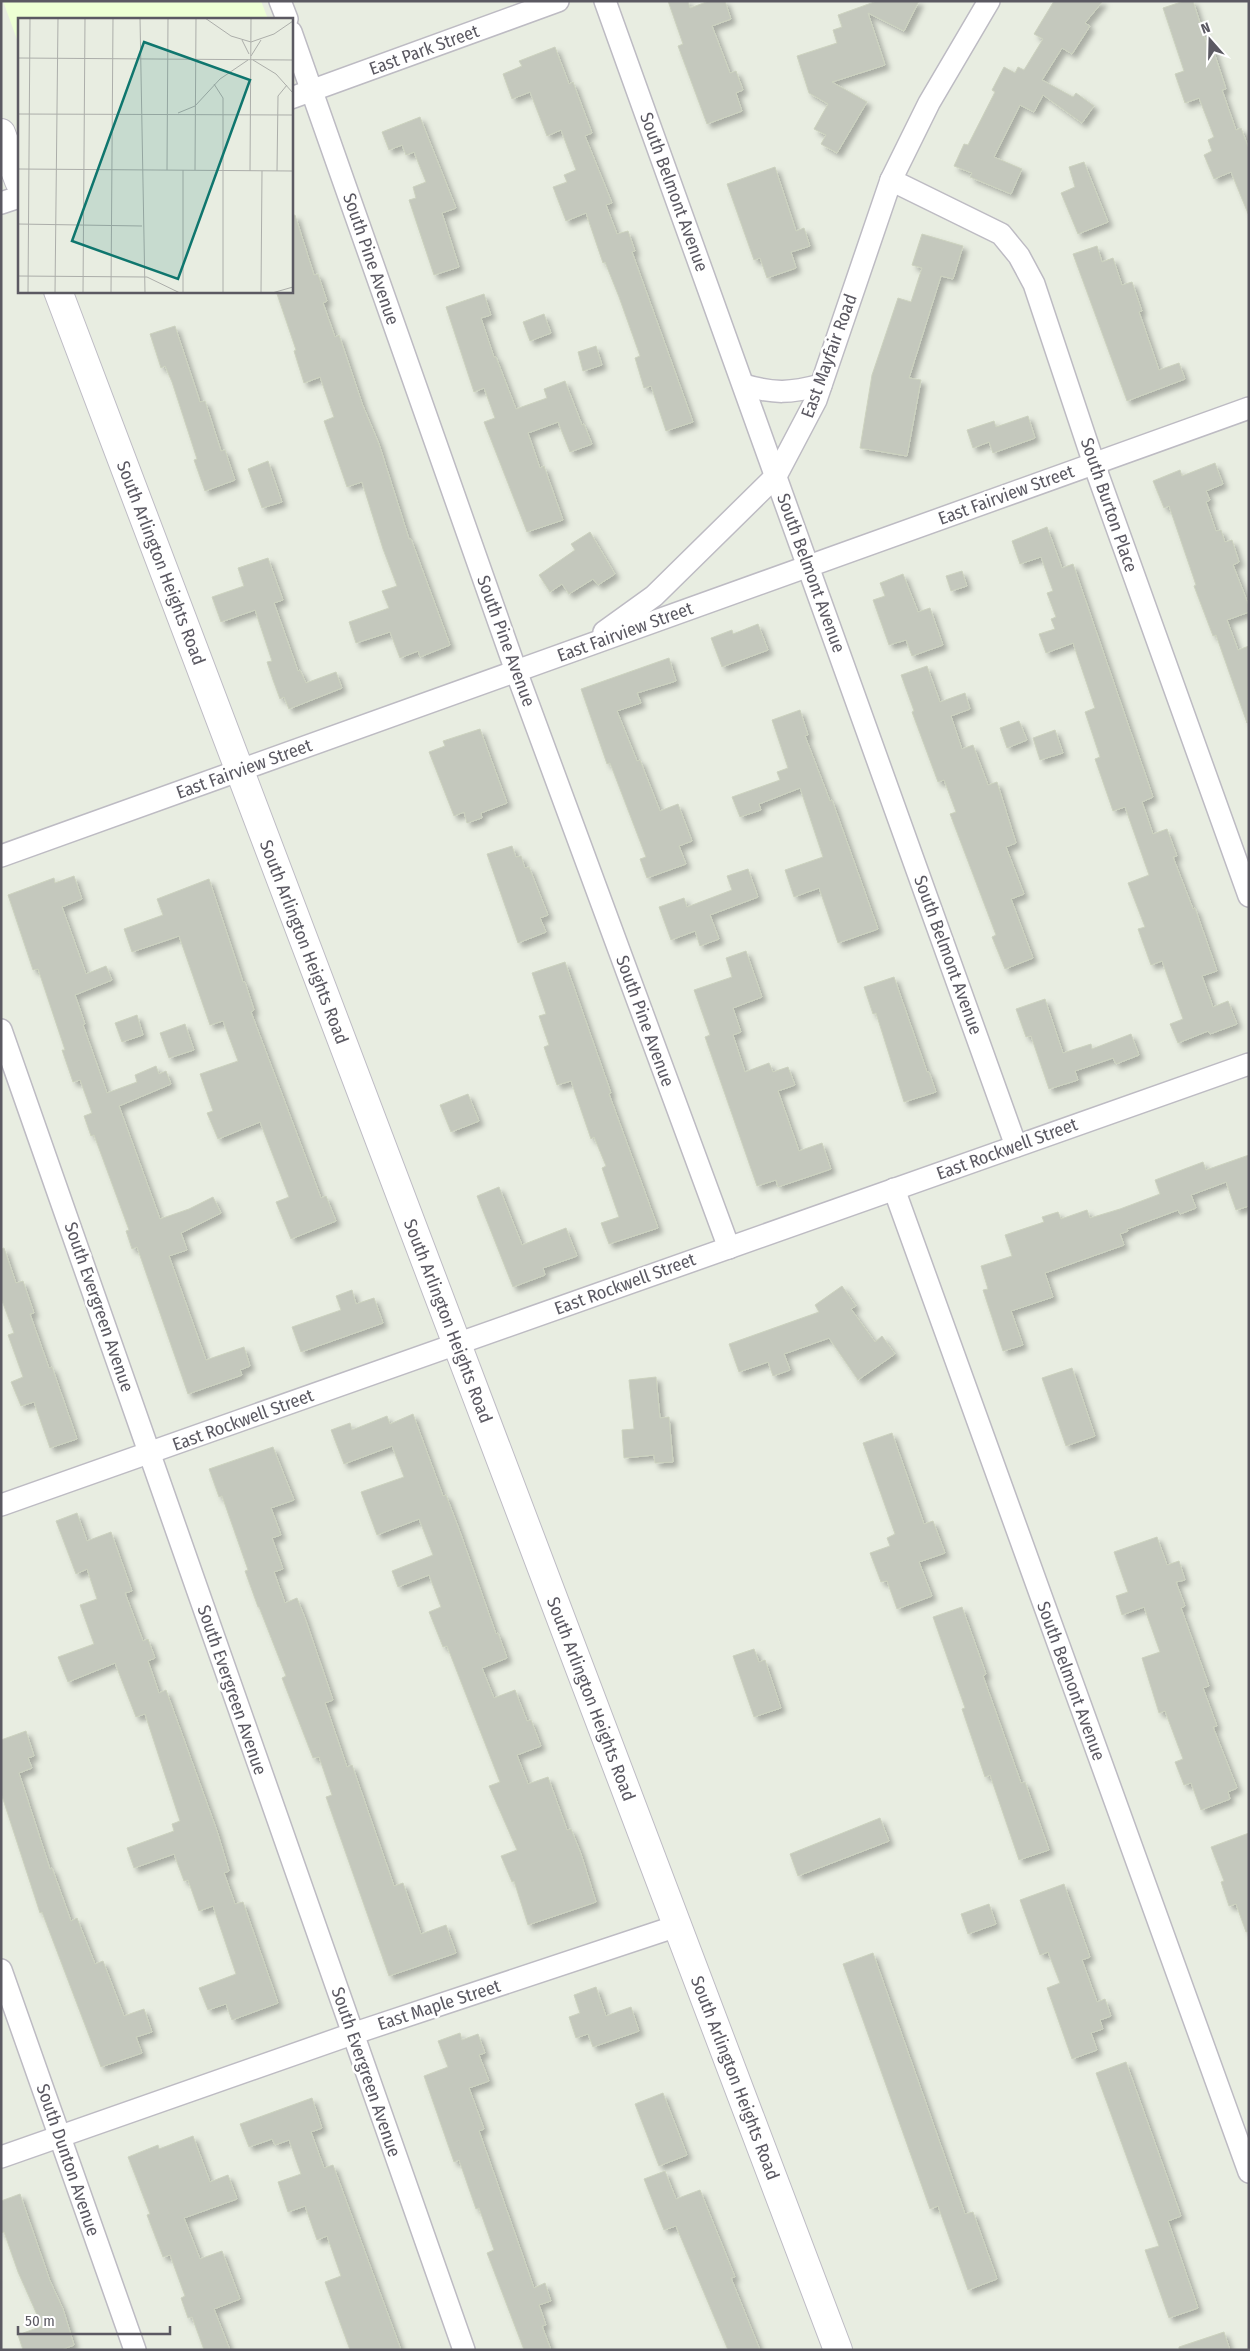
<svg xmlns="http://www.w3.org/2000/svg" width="1250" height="2351" font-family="'Fira Sans Condensed',sans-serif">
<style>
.commercial{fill:#edffd4}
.building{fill:#c4c8bd;stroke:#ccd2bf;filter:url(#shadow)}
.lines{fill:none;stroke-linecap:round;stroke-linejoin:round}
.minor-casing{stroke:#bdbbc3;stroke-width:24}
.secondary-casing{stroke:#bebcc5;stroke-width:30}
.minor{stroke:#fff;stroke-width:21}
.secondary{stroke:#fff;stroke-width:28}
.labels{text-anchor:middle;stroke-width:5;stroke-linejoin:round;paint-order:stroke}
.street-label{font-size:18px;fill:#5b5962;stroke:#fff}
.inset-road{fill:none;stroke:#acaeaa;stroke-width:1}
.view{fill:#0f766e;fill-opacity:0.15;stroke:#0f766e;stroke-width:2.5}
.inset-edge{fill:none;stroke:#5b5962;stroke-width:2.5}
</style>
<defs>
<filter id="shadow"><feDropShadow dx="4.5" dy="4.5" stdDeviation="2.5" flood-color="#0004"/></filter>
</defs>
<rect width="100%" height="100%" fill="#e8ede1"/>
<path class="commercial" d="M3,1H261L268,19H19V45Z"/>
<g class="building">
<path d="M668,1H688L690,8L709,1H725L731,19L712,26L730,73L736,71L743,90L736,93L742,111L707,124L678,46L683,44Z"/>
<path d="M877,1H919L904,31L868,13L885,65L832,82L867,102L837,153L821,144L826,135L814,129L828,104L809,93L797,56L837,43L833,30L842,27L838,15Z"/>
<path d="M1054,1H1103L1085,23L1090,26L1072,54L1062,48L1042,80L1073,97L1076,93L1094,106L1082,123L1043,95L1034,112L1020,105L994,157L1022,169L1011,194L970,177L972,173L954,166L964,144L968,145L995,92L992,90L1004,67L1015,73L1018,67L1024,70L1043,39L1034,34Z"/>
<path d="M1184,1H1193L1208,48L1212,46L1226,89L1222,90L1236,130L1241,128L1249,149V216L1231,172L1214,179L1204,155L1212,151L1208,140L1214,137L1199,98L1185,103L1175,74L1184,71L1163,8Z"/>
<path d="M555,47L569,84L573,82L592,133L585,136L612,203L606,205L617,234L628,231L635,251L632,252L693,422L666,431L651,386L644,388L635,358L640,356L619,297L605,262L603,263L586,213L566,221L553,187L567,182L564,175L576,170L561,130L547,136L530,92L512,99L503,74L522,66L519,61Z"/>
<path d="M420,117L456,208L442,213L459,267L434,275L409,200L416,198L413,187L426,182L414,152L406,155L402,145L389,150L382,132Z"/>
<path d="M1084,162L1108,222L1078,234L1061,193L1075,187L1069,167Z"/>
<path d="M775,167L796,231L804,228L810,246L791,252L796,268L767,278L760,258L754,260L727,184Z"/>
<path d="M295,215L314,275L318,274L327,301L323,303L335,337L339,335L363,406L379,444L409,539H411L450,645L420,657L418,651L400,658L390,632L356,643L349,622L389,608L382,591L397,586L383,549L362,482L347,487L324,421L334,417L320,377L304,383L294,351L296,350L276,291H291V216Z"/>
<path d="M922,234L963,246L953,279L941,276L909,378L921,380L907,456L860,448L872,375L898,298L911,302L922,268L912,265Z"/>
<path d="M1097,246L1102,262L1113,258L1122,285L1132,282L1142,311L1139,312L1159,370L1179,363L1185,379L1127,401L1073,254Z"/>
<path d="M484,294L491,315L481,318L494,357H496L516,409L547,398L544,389L565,381L582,425L584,424L592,444L570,452L558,422L528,433L540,468L544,466L563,520L527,532L484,422L495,418L484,388L474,392L446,307Z"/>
<path d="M544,314L551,333L530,341L523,322Z"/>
<path d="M175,326L200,402L205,401L221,451L225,450L235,480L205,491L194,460L197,459L172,382L165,366L161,368L150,334Z"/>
<path d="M596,346L602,365L583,371L578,352Z"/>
<path d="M1028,416L1035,438L993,453L989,442L973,448L967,430L994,421L996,427Z"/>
<path d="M268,461L282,502L262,508L248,469Z"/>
<path d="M1215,463L1223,484L1206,491L1210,500L1206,502L1216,531L1221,530L1225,542L1232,540L1239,562L1233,565L1249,606V612L1227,620L1238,650L1249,646L1247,723L1216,635L1213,636L1194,586L1196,585L1169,506L1164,508L1153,481L1180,470L1182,476Z"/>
<path d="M1047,527L1062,568L1073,564L1153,797L1142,802L1153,834L1167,829L1177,856L1173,857L1193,909L1195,908L1217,971L1202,976L1213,1007L1228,1001L1237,1024L1210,1034L1208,1031L1178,1043L1170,1024L1183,1019L1162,961L1151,965L1138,929L1145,927L1128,883L1149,875L1125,807L1113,811L1095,759L1100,757L1085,712L1095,708L1073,643L1046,653L1039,634L1055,629L1051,619L1056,617L1047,593L1053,591L1041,557L1020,564L1012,541Z"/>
<path d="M590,532L615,574L598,585L593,579L569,594L562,584L550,592L539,575L575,550L571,544Z"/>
<path d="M268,558L283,600L274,603L298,671L300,670L306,683L336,672L342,688L289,709L284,697L280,699L273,680L267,662L272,661L255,610L221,622L212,597L244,586L238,568Z"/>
<path d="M962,571L967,586L951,591L946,576Z"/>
<path d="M903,574L918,612L930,608L943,645L912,656L906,640L889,645L873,600L885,596L880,583Z"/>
<path d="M758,624L768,650L722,667L711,638L732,630L733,634Z"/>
<path d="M669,658L676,681L637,693L641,703L617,711L637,761L640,760L660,811L678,804L692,841L679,846L686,864L647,878L640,859L646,857L610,763L607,764L581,689Z"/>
<path d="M927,666L940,702L965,693L970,709L951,716L962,749L973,745L988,785L997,782L1016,843L1006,847L1024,894L1011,899L1033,958L1005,969L992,937L996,935L950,814L956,812L944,780L938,782L912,712L914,711L901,675Z"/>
<path d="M800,710L808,735L805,736L830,801L832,800L878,929L838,943L819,888L794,897L785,870L823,857L800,788L759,804L761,810L740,817L732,797L780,780L777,772L788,768L772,720Z"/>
<path d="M1019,721L1027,740L1007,748L1000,728Z"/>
<path d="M480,729L507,803L481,813L482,818L467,823L464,812L454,816L429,752L445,746L443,741Z"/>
<path d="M1055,730L1063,753L1040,760L1033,738Z"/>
<path d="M512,846L516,857L521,856L525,868L529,867L548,915L540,918L546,932L518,943L487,854Z"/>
<path d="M748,869L758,897L710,915L719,939L700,946L695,931L671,940L659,907L684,898L687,907L732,890L727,876Z"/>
<path d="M74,876L82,899L62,907L86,974L106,966L112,980L75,995L85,1024L83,1025L107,1093L137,1082L135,1075L156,1066L159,1074L166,1071L171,1084L119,1106L160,1219L189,1209L213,1197L221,1213L181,1233L187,1250L169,1256L206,1360L244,1347L250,1366L240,1370L242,1375L188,1394L137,1247L132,1249L126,1231L129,1230L94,1135L91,1136L84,1116L92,1113L80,1080L73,1082L62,1050H65L38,969L33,970L8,895L54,878L55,883Z"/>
<path d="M209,879L243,982H245L254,1010L251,1012L321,1198L326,1196L336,1221L291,1239L276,1202L289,1197L260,1122L218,1139L207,1113L213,1111L200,1074L238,1061L223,1021L210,1025L179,936L132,952L124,929L163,915L157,899Z"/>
<path d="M746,951L762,997L733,1008L741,1032L733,1035L745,1072L769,1063L773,1072L788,1067L795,1085L778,1091L799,1151L822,1143L831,1169L778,1187L776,1180L757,1186L705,1037L710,1035L694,990L732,977L726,958Z"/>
<path d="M565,962L611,1093L609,1094L658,1228L609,1244L601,1223L619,1217L602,1168L606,1166L594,1137L591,1139L571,1081L557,1085L544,1047L549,1045L539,1016L546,1014L532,973Z"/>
<path d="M894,977L927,1072H929L936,1092L904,1102L876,1013L873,1014L864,987Z"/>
<path d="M1045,999L1063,1053L1091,1044L1092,1049L1131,1034L1139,1055L1116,1064L1113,1058L1075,1071L1078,1080L1049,1089L1031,1036L1026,1037L1016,1009Z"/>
<path d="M137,1015L143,1035L122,1042L115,1023Z"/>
<path d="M185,1024L194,1050L169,1058L160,1033Z"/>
<path d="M468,1094L479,1121L451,1132L440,1105Z"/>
<path d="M1249,1155V1206L1236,1210L1226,1182L1191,1195L1196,1208L1180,1214L1178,1210L1127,1229L1128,1231L1120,1234L1124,1245L1045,1273L1053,1297L1011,1311L1023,1345L1003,1351L983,1290L988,1289L981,1266L1012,1256L1005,1235L1044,1222L1042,1217L1058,1212L1061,1219L1087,1210L1090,1218L1120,1209L1160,1194L1155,1180L1203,1162L1206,1170Z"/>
<path d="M499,1187L522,1245L566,1228L577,1256L543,1268L545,1275L513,1287L477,1196Z"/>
<path d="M4,1248L16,1283L23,1281L34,1313L30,1314L49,1368L52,1367L77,1439L50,1448L34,1402L21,1406L11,1382L23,1377L8,1335L14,1333L1,1298V1249Z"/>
<path d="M842,1286L856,1306L851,1309L875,1342L882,1336L895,1354L858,1380L829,1338L784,1354L790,1370L773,1376L768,1362L739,1372L729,1344L819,1312L815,1305Z"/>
<path d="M352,1290L356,1304L374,1298L383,1323L301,1352L292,1327L341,1310L336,1296Z"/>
<path d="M1072,1368L1095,1436L1066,1446L1042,1378Z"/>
<path d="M656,1377L660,1418L669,1417L673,1462L655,1463L654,1455L624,1458L622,1430L634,1429L629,1380Z"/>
<path d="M413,1414L443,1496L446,1495L460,1532L496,1634L498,1633L507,1658L482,1668L494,1698L515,1690L527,1721L531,1720L541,1746L517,1755L528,1784L548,1777L567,1830L571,1829L581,1854L596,1902L528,1925L514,1881L512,1882L501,1856L517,1850L489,1786L500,1782L447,1646L443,1647L429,1612L441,1607L429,1575L398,1587L392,1571L433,1555L419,1519L377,1535L361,1492L404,1477L392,1446L344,1464L331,1430L350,1423L352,1430L387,1416L390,1424Z"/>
<path d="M892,1433L924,1524L933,1521L945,1553L919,1562L932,1596L897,1609L887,1581L881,1582L870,1553L890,1546L887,1538L895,1534L863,1443Z"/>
<path d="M273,1447L294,1500L271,1508L281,1535L272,1538L283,1569L274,1572L285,1603L297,1598L305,1618L333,1700L325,1703L347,1767L352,1765L394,1886L403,1883L421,1934L446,1925L456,1953L389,1976L326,1797L332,1795L319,1757L313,1758L282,1678L286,1676L259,1607H258L245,1571L248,1570L222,1496L219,1497L209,1469Z"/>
<path d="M77,1513L87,1541L111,1532L132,1591L125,1593L143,1641L148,1639L155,1658L148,1661L159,1693L166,1690L217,1831L229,1871L224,1873L235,1904L243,1902L278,2003L232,2020L226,2004L208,2010L199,1988L236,1974L213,1906L199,1911L188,1880L184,1881L174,1854L134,1868L127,1848L174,1831L172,1824L180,1821L145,1714L136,1717L115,1663L68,1682L58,1657L94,1644L80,1605L97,1599L87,1569L76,1574L56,1521Z"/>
<path d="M1157,1537L1167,1565L1179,1561L1185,1580L1176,1582L1185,1606L1181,1608L1209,1686L1203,1688L1217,1726L1213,1727L1237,1788L1228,1792L1230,1799L1201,1810L1191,1783L1184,1785L1175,1762L1183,1759L1165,1711L1159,1713L1142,1658L1160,1652L1144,1607L1122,1615L1116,1596L1128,1592L1114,1552Z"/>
<path d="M962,1607L986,1674L983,1676L1021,1783L1025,1782L1049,1850L1019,1860L990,1775L985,1777L962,1709L965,1708L933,1617Z"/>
<path d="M754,1649L759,1662L765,1660L781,1708L754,1717L733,1656Z"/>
<path d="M26,1731L34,1756L28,1758L32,1768L19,1773L50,1869L52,1868L71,1921L77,1918L95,1964L103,1961L124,2016L144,2009L152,2032L136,2037L142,2053L101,2067L42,1912L40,1913L1,1793V1740Z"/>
<path d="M880,1818L889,1841L798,1876L790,1854Z"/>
<path d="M1249,1833V1932H1246L1236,1904L1229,1906L1221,1882L1224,1881L1211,1847Z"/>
<path d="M1064,1884L1090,1957L1082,1960L1097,2002L1105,1999L1111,2016L1100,2020L1103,2029L1091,2033L1097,2050L1072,2059L1047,1988L1060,1983L1048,1952L1040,1955L1020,1900Z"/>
<path d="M989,1904L996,1924L968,1934L961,1914Z"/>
<path d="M873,1953L965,2214L973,2212L997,2279L968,2290L938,2206L930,2209L843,1964Z"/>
<path d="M596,1987L606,2016L631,2007L639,2031L593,2047L588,2034L576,2038L569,2017L580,2013L574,1995Z"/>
<path d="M460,2033L462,2040L478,2034L485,2053L479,2055L489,2081L469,2088L484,2129L479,2131L534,2288L545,2283L551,2301L539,2305L546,2325L542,2326L551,2350H524L487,2253L494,2250L479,2208L476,2209L459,2160L454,2162L424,2076L448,2067L438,2041Z"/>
<path d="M1126,2062L1181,2216L1168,2221L1198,2308L1169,2318L1145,2250L1159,2246L1096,2073Z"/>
<path d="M663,2093L687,2155L659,2166L635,2104Z"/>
<path d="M312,2098L322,2128L311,2132L324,2168L333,2165L401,2350H350L325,2282L341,2276L327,2236L317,2240L305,2206L288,2212L278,2182L301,2174L289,2140L275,2145L272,2139L249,2147L240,2124Z"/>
<path d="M193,2136L210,2182L228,2175L237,2199L184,2218L200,2259L222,2251L240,2299L214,2309L230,2350H204L192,2317L188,2318L181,2298L185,2296L170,2255L163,2257L147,2215L150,2214L128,2157L158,2145L159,2149Z"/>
<path d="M665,2171L676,2199L700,2190L735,2277L731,2278L760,2350H728L676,2226L664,2230L644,2179Z"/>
<path d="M20,2194L50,2281L63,2309L74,2345L61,2350H23L18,2335L42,2326L18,2272L4,2232L1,2233V2201Z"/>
<path d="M1224,2332L1230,2350H1179V2347Z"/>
</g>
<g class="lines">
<defs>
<g id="minor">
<path d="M280,1L287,19"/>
<path d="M605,1L1016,1146"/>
<path d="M291,32L516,671L729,1248"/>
<path d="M291,98L558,1"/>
<path d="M891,180L1001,234L1019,256L1034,284L1094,464L1249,896"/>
<path d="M1,203L19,197"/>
<path d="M744,385C774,394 791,393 821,385"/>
<path d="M604,632L654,596L776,476L816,400L891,180L929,103L989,1"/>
<path d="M1,856L1249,408"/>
<path d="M1,1030L464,2350"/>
<path d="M894,1189L1249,2172"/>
<path d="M1,1505L1249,1064"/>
<path d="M1,1970L135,2350"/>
<path d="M1,2157L352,2034L677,1926"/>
</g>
<g id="secondary">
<path d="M1,133L19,181"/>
<path d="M58,291L838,2350"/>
</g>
</defs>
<use href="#minor" class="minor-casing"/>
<use href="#secondary" class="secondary-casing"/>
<use href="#minor" class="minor"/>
<use href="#secondary" class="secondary"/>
</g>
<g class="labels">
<g class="street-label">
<text transform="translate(424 50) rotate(-20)" y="6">East Park Street</text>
<text transform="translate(674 192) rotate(70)" y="6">South Belmont Avenue</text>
<text transform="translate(371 259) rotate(71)" y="6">South Pine Avenue</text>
<text transform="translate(829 356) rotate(-70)" y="6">East Mayfair Road</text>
<text transform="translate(1006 495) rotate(-20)" y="6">East Fairview Street</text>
<text transform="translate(1109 505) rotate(71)" y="6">South Burton Place</text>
<text transform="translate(161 563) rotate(69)" y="6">South Arlington Heights Road</text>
<text transform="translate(811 573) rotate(70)" y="6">South Belmont Avenue</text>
<text transform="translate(625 632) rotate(-20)" y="6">East Fairview Street</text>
<text transform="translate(506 641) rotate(70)" y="6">South Pine Avenue</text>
<text transform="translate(244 769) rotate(-20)" y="6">East Fairview Street</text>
<text transform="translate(304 942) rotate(69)" y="6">South Arlington Heights Road</text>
<text transform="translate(948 955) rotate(70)" y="6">South Belmont Avenue</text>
<text transform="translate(645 1021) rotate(70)" y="6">South Pine Avenue</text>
<text transform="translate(1007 1149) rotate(-20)" y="6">East Rockwell Street</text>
<text transform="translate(625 1284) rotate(-20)" y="6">East Rockwell Street</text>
<text transform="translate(99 1307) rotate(71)" y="6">South Evergreen Avenue</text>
<text transform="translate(448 1321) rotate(69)" y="6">South Arlington Heights Road</text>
<text transform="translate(243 1420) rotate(-20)" y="6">East Rockwell Street</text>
<text transform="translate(1071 1681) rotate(70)" y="6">South Belmont Avenue</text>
<text transform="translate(232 1690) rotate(71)" y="6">South Evergreen Avenue</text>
<text transform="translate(591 1699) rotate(69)" y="6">South Arlington Heights Road</text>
<text transform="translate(439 2005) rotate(-18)" y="6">East Maple Street</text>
<text transform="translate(366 2072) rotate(71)" y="6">South Evergreen Avenue</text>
<text transform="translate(735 2078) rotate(69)" y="6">South Arlington Heights Road</text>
<text transform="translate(68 2160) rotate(71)" y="6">South Dunton Avenue</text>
</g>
</g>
<g transform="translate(18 18)">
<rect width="275" height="275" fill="#e8ede1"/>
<path class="inset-road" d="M122,0L127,275M187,0L213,18L233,24L256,16L275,3M224,22L231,36M233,38L243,22M0,40L275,42M235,42L258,56L275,75M196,66L205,80V275M160,95L177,88L202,61L230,42M0,96L275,97M0,151L275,153M149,152L150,0M177,152L178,0M232,153L233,0M259,153L260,78L269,67M0,206L124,208M0,258L129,259L162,275M10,275L12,0M37,275L40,0M65,275L67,0M93,275L95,0M165,275V152M243,275L244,153M254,275L275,269"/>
<path class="view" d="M126,24L232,62L160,261L54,223Z"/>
<rect width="275" height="275" class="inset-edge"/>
</g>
<rect width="1250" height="2351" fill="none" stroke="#5b5962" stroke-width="5"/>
<g transform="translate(1210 40) rotate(340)" stroke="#ffffff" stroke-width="4" paint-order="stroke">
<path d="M0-4L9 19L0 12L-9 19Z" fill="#5b5962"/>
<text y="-8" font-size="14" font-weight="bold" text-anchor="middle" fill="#5b5962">N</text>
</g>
<path d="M18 2326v8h152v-8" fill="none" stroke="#5b5962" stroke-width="2.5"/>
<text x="25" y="2326" font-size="15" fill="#5b5962" stroke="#ffffff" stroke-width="4" paint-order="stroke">50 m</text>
</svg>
